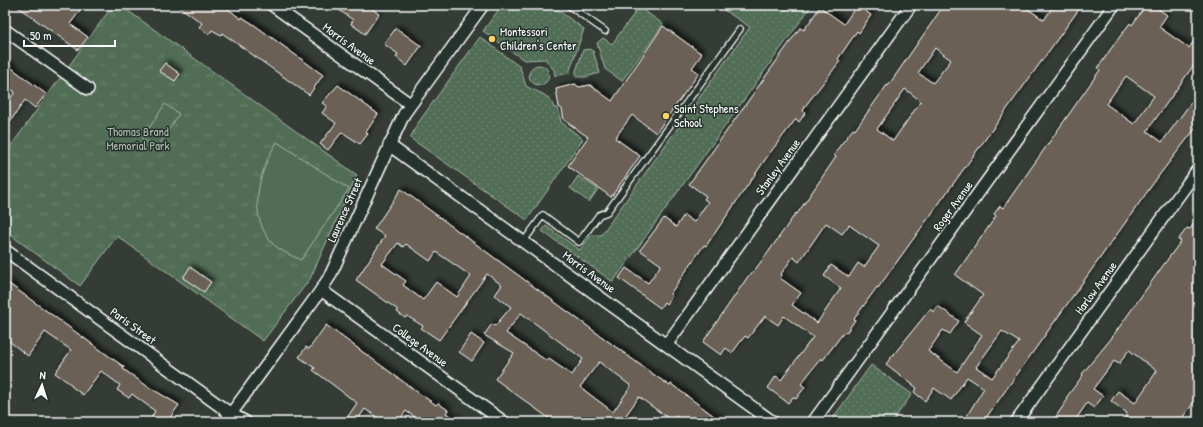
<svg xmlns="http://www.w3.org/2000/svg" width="1203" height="427" font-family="'Patrick Hand',sans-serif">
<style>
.grass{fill:url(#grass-dots);stroke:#a8b6aa}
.park{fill:url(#park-tufts);stroke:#a8b6aa}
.garden{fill:#516d55;stroke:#a8b6aa}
.building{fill:#6b6155;stroke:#fff;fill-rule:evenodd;filter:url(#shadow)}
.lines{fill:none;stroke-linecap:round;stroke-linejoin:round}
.lane-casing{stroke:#fff;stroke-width:8}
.street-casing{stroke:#fff;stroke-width:14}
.lane{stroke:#26332d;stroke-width:5.5}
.street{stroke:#26332d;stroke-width:11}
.poi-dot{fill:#ffd166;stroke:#26332d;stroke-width:1.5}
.labels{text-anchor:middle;stroke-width:3;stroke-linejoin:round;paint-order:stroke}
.poi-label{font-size:12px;fill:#fff;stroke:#26332d;text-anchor:start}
.street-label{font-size:12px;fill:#fff;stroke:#26332d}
.park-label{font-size:12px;fill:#b1bdb2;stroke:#26332d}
</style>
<defs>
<pattern id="grass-dots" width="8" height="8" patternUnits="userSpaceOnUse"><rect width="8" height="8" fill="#516d55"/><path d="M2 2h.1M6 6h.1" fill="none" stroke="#6b836e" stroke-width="1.8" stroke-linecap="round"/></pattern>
<pattern id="park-tufts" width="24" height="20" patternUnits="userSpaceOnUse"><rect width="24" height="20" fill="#516d55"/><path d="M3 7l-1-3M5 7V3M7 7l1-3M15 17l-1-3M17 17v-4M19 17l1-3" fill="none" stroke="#6b836e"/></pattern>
<filter id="shadow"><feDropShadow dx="3.5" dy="-3.5" stdDeviation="2" flood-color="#0009"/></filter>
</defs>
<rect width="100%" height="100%" fill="#343c35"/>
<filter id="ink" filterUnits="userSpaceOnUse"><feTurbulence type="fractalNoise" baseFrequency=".025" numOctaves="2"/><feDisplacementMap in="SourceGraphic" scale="8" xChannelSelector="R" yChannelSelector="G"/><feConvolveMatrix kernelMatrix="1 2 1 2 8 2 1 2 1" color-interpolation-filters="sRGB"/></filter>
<g filter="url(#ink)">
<g class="grass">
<path d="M502,5H551L584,29L569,73L555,76L554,70L545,59L524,60L483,31Z"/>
<path d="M716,5H812L613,282L542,231L546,226L580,250L591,235H601L750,27Z"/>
<path d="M639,7L663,24L622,81L605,69L597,43L603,38L612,44Z"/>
<path d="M480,37L520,67L526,86C537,93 550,93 554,108H558L561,122L583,139L527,220L410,138L418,123Z"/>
<path d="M589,49L593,51L600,73L585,77H576V71L583,50Z"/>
<circle cx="539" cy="75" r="10"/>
<path d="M578,176L598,189L589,202L570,188Z"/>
<path d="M871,365L912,394L892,422H830Z"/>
</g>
<path class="park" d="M113,5H120L357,175L310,279L263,341L117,236L80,286L5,231V154Z"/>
<g class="garden">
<path d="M165,104L179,114L157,148L142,139Z"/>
<path d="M277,142L349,189L301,260C290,255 275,249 268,238C248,209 260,169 277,142Z"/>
</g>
<g class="building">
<path d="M15,5H84L70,24L88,37L78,50Z"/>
<path d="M177,5H215L220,9L223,5L241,19L242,17L253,24L323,75L309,95L222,33L221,35L212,30L209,34L199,27L202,23Z"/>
<path d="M332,5H367L379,14L365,34L351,24L353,20Z"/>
<path d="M857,5L871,15L859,33L857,31L838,59L840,61L806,105L803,111L805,113L799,122L796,119L769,154L706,246L704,245L670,294L672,296L666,304L664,302L660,308L619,278L626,268L648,283L661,265L640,250L664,218L676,227L684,215L694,222L708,202L704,199L706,196L689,184L800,28L804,30L820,7L844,24Z"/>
<path d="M944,5H1022L1044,20L1054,5H1082L878,288L877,287L854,319L855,320L846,333L844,332L823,360L821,358L801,384L805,387L796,399L793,397L788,403L768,388L776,376L781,380L813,337L784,316L778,325L765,316L748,338L745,336L732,353L726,348L721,355L703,342L749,275L750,276L767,254L796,213L797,214L836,157L834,155L839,147L853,129L855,130L887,85L888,86ZM935,48L951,60L933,83L918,73ZM905,89L921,101L893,141L877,129ZM826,223L842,234L849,225L879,246L864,267L858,263L849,277L831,265L824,276L841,288L817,323L792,305L801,293L780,278L782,275L781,274L793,257L799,262Z"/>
<path d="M1146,5H1153L1167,15L1159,27L1189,48L1198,35V59L1147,131L1162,142L1198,93V125L1160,174L983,422H963L984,388L967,377L951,400L934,388L925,401L914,392L917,388L886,364L930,309L934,312L938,306L959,321L950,334L943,330L928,351L957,372L982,335L964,322L983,295L955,275L992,222L996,216L994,214L1000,206L1003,208L1100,70L1098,68L1110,50L1130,23L1132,25ZM1126,76L1154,96L1134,124L1106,104ZM1002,331L1019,342L992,378L976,367Z"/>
<path d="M663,26L702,54L692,68L699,73L656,133L632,115L615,138L640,156L611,197L568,166L588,137L564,120L562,109L559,107L556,89L575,84L579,87L590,85L612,101Z"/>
<path d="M396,28L421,46L407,66L396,57L398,54L384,44Z"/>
<path d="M5,63L46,94L35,108L25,100L5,129V106L15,92L5,85Z"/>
<path d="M165,63L180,74L175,81L159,71Z"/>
<path d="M338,85L378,114L366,132L368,134L360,144L342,132L328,150L320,144L336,123L322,113L327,106L322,103Z"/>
<path d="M401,189L643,367L670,386L671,384L722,422H684L676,416L672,421L639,397L623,419L628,422H554L495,379L514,353L484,335L492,324L495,326L511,307L495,295L502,285L487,274L439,340L421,328L423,326L407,316L405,318L397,312L398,310L356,280L385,236L374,229ZM398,243L403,247L406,244L430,261L436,252L471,276L457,297L436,282L423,300L403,285L406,281L382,264ZM521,313L583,359L572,375L549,359L547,361L506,333ZM599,362L631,386L613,412L580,387Z"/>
<path d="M1198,217V397L1179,422H1132L1125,417L1127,413L1111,401L1118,391L1135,403L1157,371L1129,350L1119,364L1114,361L1093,389L1103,396L1094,408L1087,403L1074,422H1052L1068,399L1066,398L1083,375L1082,374L1110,340L1162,267L1181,241L1178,240L1187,228L1190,229Z"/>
<path d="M190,267L211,282L204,292L183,278Z"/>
<path d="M5,281L124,367L123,369L147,386L179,405L167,422H160L152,416L155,411L132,394L129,398L117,390L120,385L101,371L83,395L71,386L72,385L55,373L71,350L45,332L28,356L5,338Z"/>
<path d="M326,325L420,394L436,405L438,403L448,410L446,413L459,422H422L406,411L398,422H384L365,409L356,422H344L357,403L313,370L315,368L299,357L306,347L309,349Z"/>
<path d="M471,334L484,343L472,361L459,352Z"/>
</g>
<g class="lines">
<defs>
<g id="lane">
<path d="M568,5L605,31"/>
<path d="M524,241L543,215L579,242L599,215L607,212L740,29"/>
</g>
<g id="street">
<path d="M272,5L410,104"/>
<path d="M5,30L88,89"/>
<path d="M389,145L773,422"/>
<path d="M5,250L231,414L246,422"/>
<path d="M321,290L504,422"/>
<path d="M667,344L911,5"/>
<path d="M225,422L321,290L330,276L404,114L483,5"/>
<path d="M813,422L1114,5"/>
<path d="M1016,422L1198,169"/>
</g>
</defs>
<use href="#lane" class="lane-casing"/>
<use href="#street" class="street-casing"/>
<use href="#lane" class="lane"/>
<use href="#street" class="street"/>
</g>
</g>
<g class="poi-dot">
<circle cx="492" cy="39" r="4"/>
<circle cx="666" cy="116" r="4"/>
</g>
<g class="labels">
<g class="poi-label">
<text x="500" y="36">Montessori<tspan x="500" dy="14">Children's Center</tspan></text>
<text x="674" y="113">Saint Stephens<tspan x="674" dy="14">School</tspan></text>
</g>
<g class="street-label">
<text transform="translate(349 44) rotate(36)" y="4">Morris Avenue</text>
<text transform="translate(778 167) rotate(-54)" y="4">Stanley Avenue</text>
<text transform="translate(953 206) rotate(-54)" y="4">Roger Avenue</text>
<text transform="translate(345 210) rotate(-66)" y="4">Laurence Street</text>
<text transform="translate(589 272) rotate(36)" y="4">Morris Avenue</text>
<text transform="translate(1096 288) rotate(-54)" y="4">Harlow Avenue</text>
<text transform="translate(133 326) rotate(36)" y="4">Paris Street</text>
<text transform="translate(420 345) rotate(36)" y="4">College Avenue</text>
</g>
<g class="park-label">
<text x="138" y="136">Thomas Brand<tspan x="138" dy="14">Memorial Park</tspan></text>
</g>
</g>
<rect width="1203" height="427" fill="none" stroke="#26332d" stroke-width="20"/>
<rect x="10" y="10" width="1183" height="407" fill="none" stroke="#fff" stroke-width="1.5" filter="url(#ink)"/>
<g transform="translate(42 385) rotate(4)" stroke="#26332d" stroke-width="3" paint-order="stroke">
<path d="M0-3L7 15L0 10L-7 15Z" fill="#ffffff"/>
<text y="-6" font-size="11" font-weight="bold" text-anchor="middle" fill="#ffffff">N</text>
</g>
<path d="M24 40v6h91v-6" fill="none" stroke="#ffffff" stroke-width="2"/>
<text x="30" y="40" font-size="12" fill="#ffffff" stroke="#26332d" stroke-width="3" paint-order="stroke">50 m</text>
</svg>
